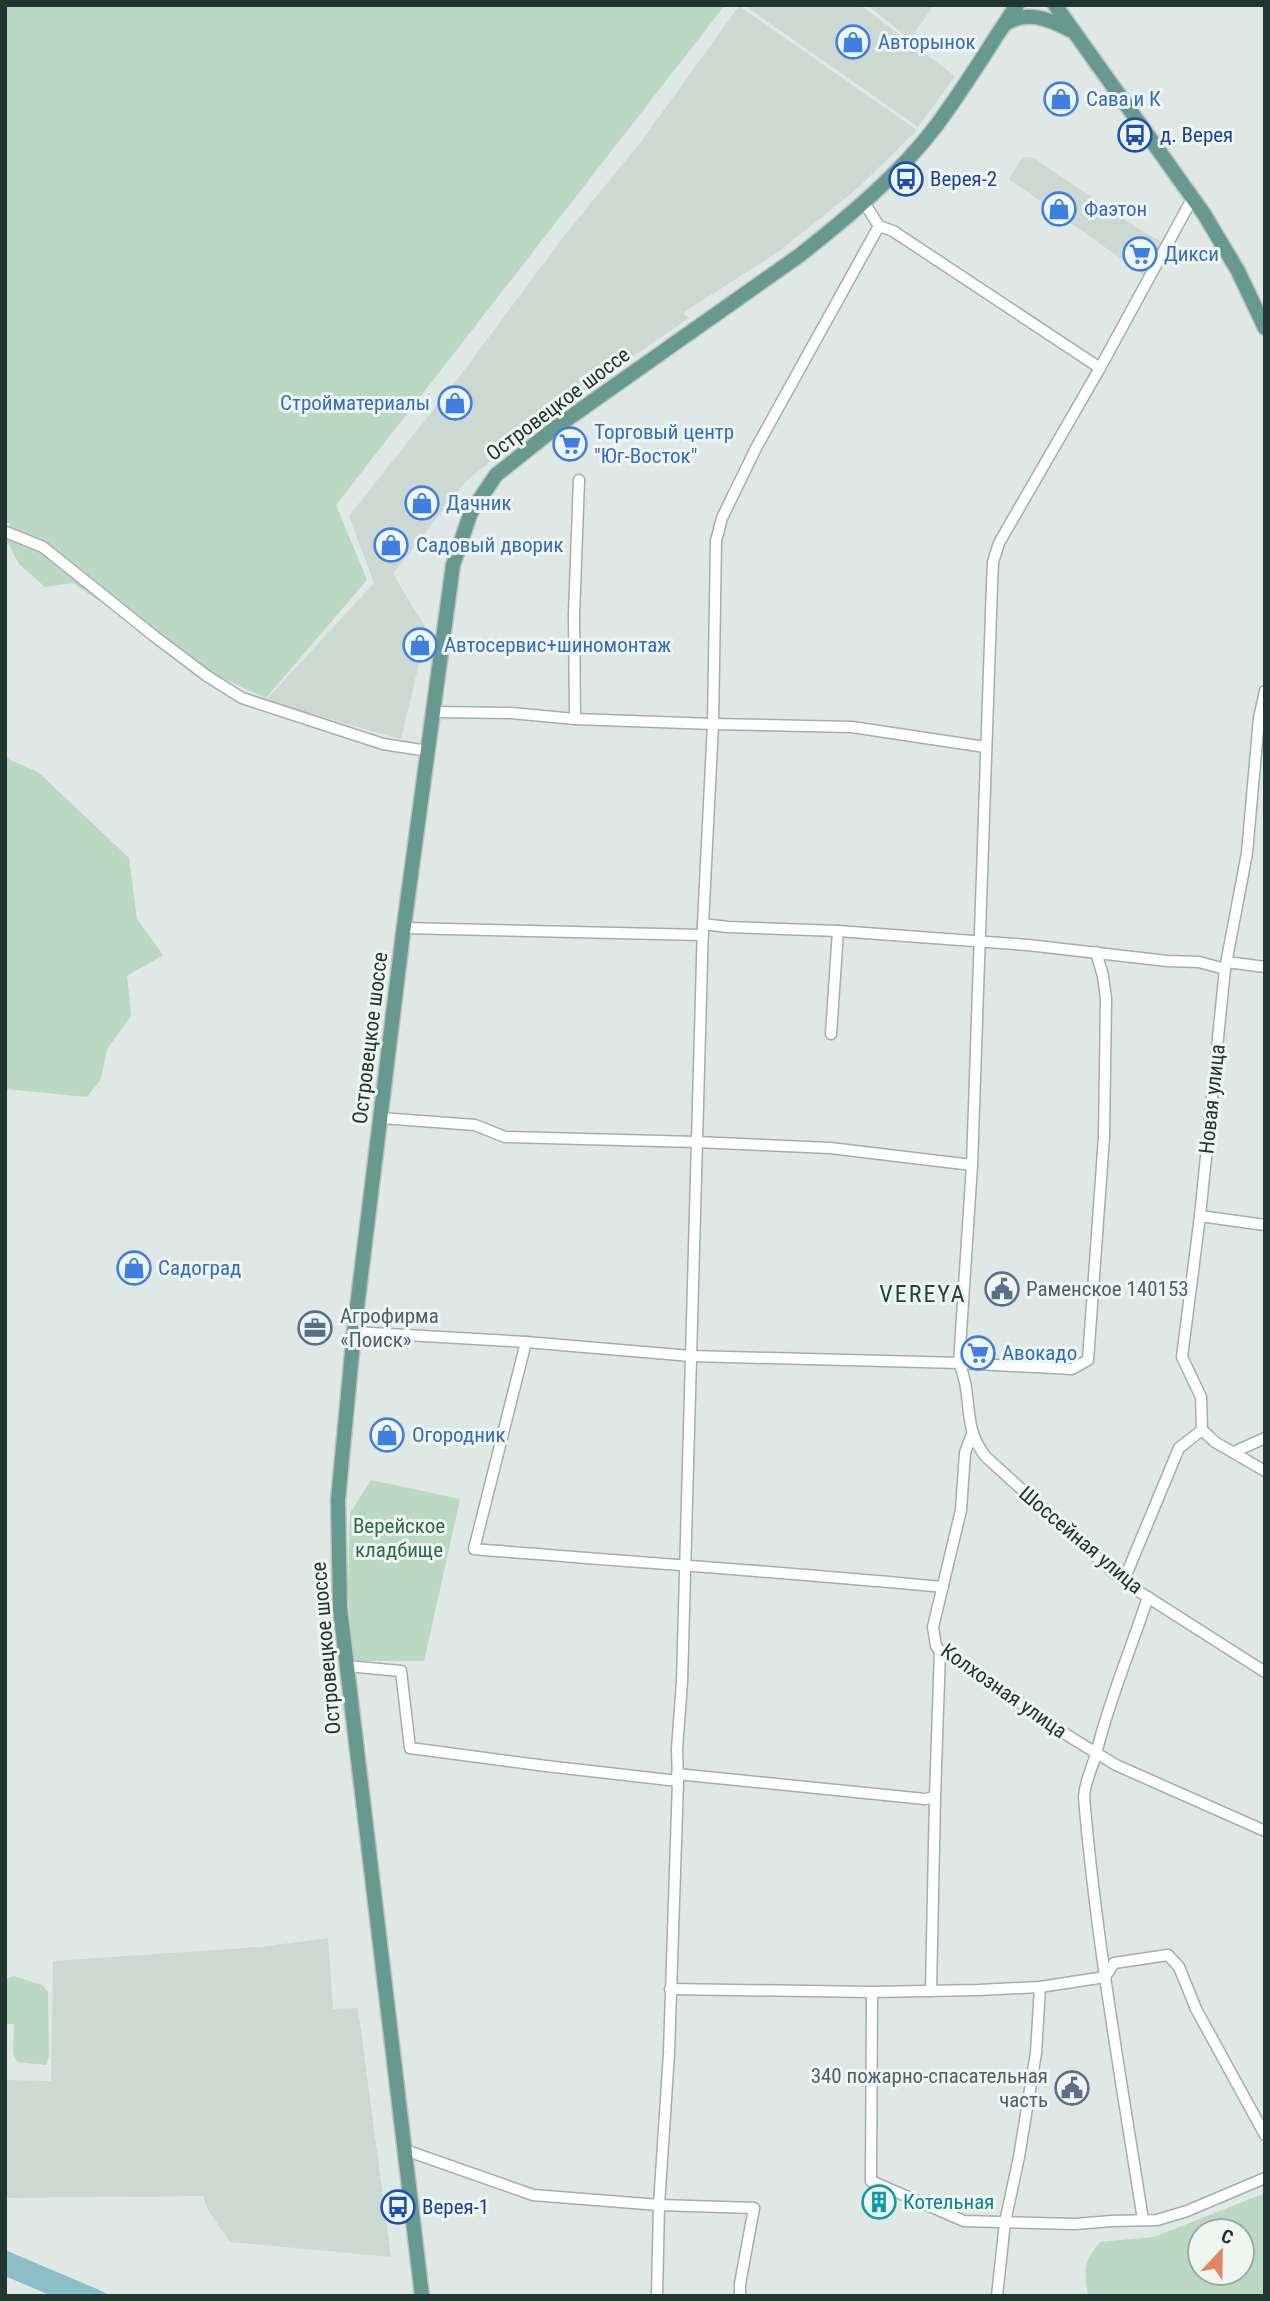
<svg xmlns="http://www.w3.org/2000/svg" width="1270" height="2301" font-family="'Roboto Condensed',sans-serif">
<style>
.built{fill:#cdd8d3}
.green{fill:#bad8c2;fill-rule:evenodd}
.water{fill:#8cbec8}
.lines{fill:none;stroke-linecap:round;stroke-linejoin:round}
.minor-casing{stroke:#a3afab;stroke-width:13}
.major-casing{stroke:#bdc3c1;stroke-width:17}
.minor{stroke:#fff;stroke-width:10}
.major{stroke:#68998e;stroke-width:14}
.labels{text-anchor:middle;stroke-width:6;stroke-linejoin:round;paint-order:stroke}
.shop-label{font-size:21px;fill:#366cbe;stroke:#eff6f2;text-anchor:start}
.transit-label{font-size:21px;fill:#164399;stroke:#eff6f2;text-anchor:start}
.street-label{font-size:21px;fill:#223631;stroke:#eff6f2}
.service-label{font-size:21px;fill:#4e5e75;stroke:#eff6f2;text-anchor:start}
.park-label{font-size:21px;fill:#316948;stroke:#eff6f2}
.culture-label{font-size:21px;fill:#0d838f;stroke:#eff6f2;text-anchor:start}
.quarter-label{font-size:24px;letter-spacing:2px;fill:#20463e;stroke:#eff6f2}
</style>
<rect width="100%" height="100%" fill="#dfe8e4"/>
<g class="built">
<path d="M749,5H860L955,76L918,127L748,8Z"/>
<path d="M867,5H934L910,39Z"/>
<path d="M739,6L917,130L859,187L782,249L683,313L689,318L540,420L465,482L393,574L427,630L401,739L265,701L374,583L349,516L453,385L568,231L640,143Z"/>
<path d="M1022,157L1034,158L1140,230L1164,243L1147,277L1009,179Z"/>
<path d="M328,1938L333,2009L358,2008L391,2257L230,2242L208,2210L203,2196L5,2198V2080L51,2081L53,1961L260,1947Z"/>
</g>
<g class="green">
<path d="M5,5H725L336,505L367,580L266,698L215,675L149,627L120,615L73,583L45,587L19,564L7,542L10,523H5Z"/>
<path d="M5,755L10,760L38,772L129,858L137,919L163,955L127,976L131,1016L107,1049L101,1079L87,1097L5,1089Z"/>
<path d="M371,1480L460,1499L424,1661H353L348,1590L350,1513Z"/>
<path d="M14,1976L42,1985L48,1992L49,2056L46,2065L17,2062L13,2053L14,2024H5V1979Z"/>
<path d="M1265,2193V2296H1088C1084,2271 1083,2262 1100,2242L1154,2237ZM1242,2231V2273H1200V2231Z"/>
</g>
<path class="water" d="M5,2250L97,2289L111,2296H52L5,2276Z"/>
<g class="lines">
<defs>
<g id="minor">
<path d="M1192,199L1100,368L999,543L993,562L992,584L972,1165L959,1363C974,1398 961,1426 986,1457L1112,1571L1138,1591L1265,1672"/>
<path d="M863,201L879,226L893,231L1100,368"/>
<path d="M6,532L43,547L154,636L207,676L242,698L383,744L428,751"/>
<path d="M1265,691L1259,718L1247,853L1225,969L1200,1216L1182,1357L1201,1397L1202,1430L1215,1442L1265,1471"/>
<path d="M433,712L511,713L575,719L713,724L852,727L985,747"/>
<path d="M575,719L574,615L579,480"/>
<path d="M703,924L728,927L838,931L1028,945L1167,961L1199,962L1225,969"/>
<path d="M404,928L703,935"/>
<path d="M1227,962L1265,967"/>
<path d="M831,1034L838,931"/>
<path d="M381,1118L475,1125L505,1137L696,1142L830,1148L972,1165"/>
<path d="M1200,1216L1265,1225"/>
<path d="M354,1332L526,1342L691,1356L959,1363L1072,1369L1088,1360L1104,1137L1106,999L1103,976L1096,952"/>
<path d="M526,1342L474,1549C630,1562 787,1572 943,1587"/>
<path d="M972,1434L965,1453L961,1510L933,1627L936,1646L940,1651L995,1685L1070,1737L1116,1765L1265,1831"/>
<path d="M1234,1452L1265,1438"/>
<path d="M1124,1580L1179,1448L1202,1430"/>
<path d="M347,1666L401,1671L410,1748L546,1766L678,1781"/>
<path d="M677,1774L925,1799L935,1797L940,1651"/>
<path d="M670,1989L872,1992L978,1990L1040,1987L1105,1977L1114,1963L1168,1955L1179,1967L1196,2009L1265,2135"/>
<path d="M931,1991L935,1797"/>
<path d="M872,1992L871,2181L964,2221L1075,2224L1111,2221L1157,2220L1187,2211L1265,2178"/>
<path d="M405,2150L533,2195L659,2205L754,2208L740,2284V2296"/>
<path d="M1143,2220C1121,2079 1096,1939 1084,1797C1085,1780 1093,1767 1097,1750C1110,1698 1131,1649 1148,1597"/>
<path d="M657,2296L659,2205L669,2053L678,1781L677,1749L682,1682L703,924L713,724L716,541L722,518L756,448L879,226"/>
<path d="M997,2296L1005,2222L1019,2157L1036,2053L1040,1987"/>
</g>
<g id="major">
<path d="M1055,5L1204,214L1238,271L1265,328"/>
<path d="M1004,25C1025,9 1049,19 1070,30"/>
<path d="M422,2296L340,1608L338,1500L354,1332L403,933L453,565L471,512L496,475L559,425L800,255C848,217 899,175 936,126C965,87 990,45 1017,5"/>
</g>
</defs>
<use href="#minor" class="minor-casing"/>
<use href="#major" class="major-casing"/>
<use href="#minor" class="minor"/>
<use href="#major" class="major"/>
</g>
<defs>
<symbol id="shop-ring" viewBox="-11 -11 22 22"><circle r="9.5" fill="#eff6f2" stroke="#3f7fe0" stroke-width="1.5"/><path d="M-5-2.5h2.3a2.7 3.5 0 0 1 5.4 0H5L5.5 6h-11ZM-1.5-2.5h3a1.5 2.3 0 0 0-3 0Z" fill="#3f7fe0"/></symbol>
<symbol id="bus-ring" viewBox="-11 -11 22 22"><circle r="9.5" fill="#eff6f2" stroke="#1a4fb4" stroke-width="1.5"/><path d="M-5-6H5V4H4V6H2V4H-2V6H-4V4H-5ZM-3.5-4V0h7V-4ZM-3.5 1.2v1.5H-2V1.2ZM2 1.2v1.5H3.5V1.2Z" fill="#1a4fb4"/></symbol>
<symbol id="supermarket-ring" viewBox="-11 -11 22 22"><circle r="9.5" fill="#eff6f2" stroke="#3f7fe0" stroke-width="1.5"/><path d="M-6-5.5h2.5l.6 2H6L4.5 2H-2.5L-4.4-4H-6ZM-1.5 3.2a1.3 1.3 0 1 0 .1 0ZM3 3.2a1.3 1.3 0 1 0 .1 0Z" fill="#3f7fe0"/></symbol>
<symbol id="civic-ring" viewBox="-11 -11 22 22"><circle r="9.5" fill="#eff6f2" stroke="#5c6f8a" stroke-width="1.5"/><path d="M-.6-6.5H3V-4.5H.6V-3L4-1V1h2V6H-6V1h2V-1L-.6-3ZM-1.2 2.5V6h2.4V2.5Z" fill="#5c6f8a"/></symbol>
<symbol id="office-ring" viewBox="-11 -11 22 22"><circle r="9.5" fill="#eff6f2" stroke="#5c6f8a" stroke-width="1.5"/><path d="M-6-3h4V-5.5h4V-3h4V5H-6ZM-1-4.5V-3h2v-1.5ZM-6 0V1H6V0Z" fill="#5c6f8a"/></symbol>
<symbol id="building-ring" viewBox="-11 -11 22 22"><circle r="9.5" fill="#eff6f2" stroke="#0f9aa8" stroke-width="1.5"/><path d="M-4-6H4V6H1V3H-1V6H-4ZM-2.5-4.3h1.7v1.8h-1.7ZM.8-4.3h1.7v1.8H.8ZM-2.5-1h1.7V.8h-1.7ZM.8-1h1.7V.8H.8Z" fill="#0f9aa8"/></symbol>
</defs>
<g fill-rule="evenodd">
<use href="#shop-ring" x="834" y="23" width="38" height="38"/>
<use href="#shop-ring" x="1042" y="80" width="38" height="38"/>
<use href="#bus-ring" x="1116" y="116" width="38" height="38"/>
<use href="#bus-ring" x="887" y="160" width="38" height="38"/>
<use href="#shop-ring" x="1040" y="190" width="38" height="38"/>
<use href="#supermarket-ring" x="1121" y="235" width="38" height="38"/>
<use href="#shop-ring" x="436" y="384" width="38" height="38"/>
<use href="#supermarket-ring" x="551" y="425" width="38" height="38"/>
<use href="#shop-ring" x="403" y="484" width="38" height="38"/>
<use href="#shop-ring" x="372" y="526" width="38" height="38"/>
<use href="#shop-ring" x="401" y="626" width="38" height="38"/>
<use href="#shop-ring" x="115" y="1249" width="38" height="38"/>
<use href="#civic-ring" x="983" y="1270" width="38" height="38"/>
<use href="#office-ring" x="296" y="1309" width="38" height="38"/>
<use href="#supermarket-ring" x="959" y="1334" width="38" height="38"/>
<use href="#shop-ring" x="368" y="1416" width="38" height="38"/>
<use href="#civic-ring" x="1053" y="2069" width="38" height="38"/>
<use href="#building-ring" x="860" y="2183" width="38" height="38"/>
<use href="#bus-ring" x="379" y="2188" width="38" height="38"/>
</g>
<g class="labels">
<g class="shop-label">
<text x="878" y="49">Авторынок</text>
<text x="1086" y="106">Сава и К</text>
<text x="1084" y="216">Фаэтон</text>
<text x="1164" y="261">Дикси</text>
<text x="430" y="410" text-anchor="end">Стройматериалы</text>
<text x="594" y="439">Торговый центр<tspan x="594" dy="24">"Юг-Восток"</tspan></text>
<text x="446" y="510">Дачник</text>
<text x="416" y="552">Садовый дворик</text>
<text x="444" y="652">Автосервис+шиномонтаж</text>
<text x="158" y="1275">Садоград</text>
<text x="1002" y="1360">Авокадо</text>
<text x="412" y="1442">Огородник</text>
</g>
<g class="transit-label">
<text x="1160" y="142">д. Верея</text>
<text x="930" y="186">Верея-2</text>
<text x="422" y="2214">Верея-1</text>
</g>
<g class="street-label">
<text transform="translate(558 404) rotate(-37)" y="7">Островецкое шоссе</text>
<text transform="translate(370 1038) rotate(-83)" y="7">Островецкое шоссе</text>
<text transform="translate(1212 1099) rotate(-84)" y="7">Новая улица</text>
<text transform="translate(1081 1540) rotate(40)" y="7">Шоссейная улица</text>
<text transform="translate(326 1648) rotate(-95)" y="7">Островецкое шоссе</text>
<text transform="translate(1004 1691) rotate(35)" y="7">Колхозная улица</text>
</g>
<g class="service-label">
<text x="1026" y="1296">Раменское 140153</text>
<text x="340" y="1323">Агрофирма<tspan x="340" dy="24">«Поиск»</tspan></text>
<text x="1048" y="2083" text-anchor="end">340 пожарно-спасательная<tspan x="1048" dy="24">часть</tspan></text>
</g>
<g class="park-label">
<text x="399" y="1533">Верейское<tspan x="399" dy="24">кладбище</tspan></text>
</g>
<g class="culture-label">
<text x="903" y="2209">Котельная</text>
</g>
<g class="quarter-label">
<text x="923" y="1302">VEREYA</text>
</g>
</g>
<rect width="1270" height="2301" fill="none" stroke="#223631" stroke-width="14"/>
<g transform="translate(1221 2252) rotate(22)"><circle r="33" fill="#eff6f2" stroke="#9da9a5" stroke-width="2"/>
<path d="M0-5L12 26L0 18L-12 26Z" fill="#e38563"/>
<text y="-10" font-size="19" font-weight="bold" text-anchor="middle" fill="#223631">С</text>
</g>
</svg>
